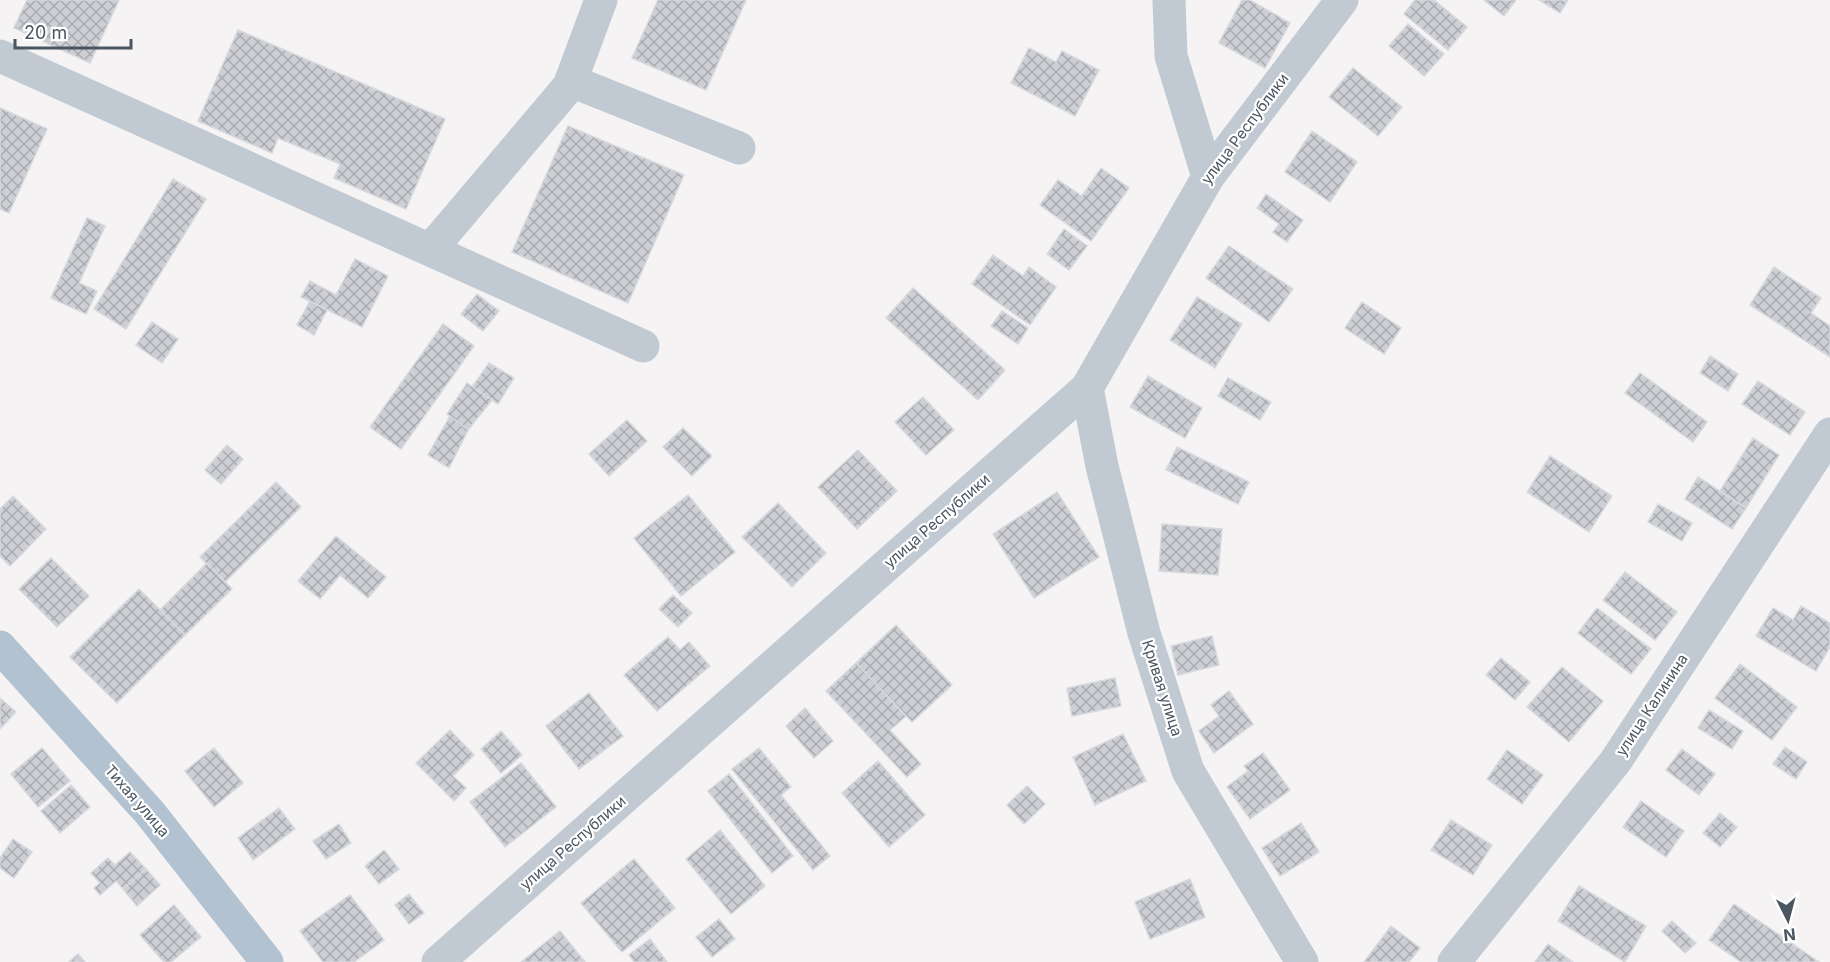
<svg xmlns="http://www.w3.org/2000/svg" width="1830" height="962" font-family="Inter,sans-serif">
<style>
.building{fill:url(#building-cross-hatch);stroke:#d7d9de;stroke-width:1.5}
.lines{fill:none;stroke-linecap:round;stroke-linejoin:round}
.minor{stroke:#c1cad2;stroke-width:33}
.major{stroke:#b3c2d1;stroke-width:33}
.labels{text-anchor:middle;stroke-width:4.5;stroke-linejoin:round;paint-order:stroke}
.street-label{font-size:15px;fill:#4a5661;stroke:#fff}
</style>
<defs>
<pattern id="building-cross-hatch" width="8" height="8" patternUnits="userSpaceOnUse" patternTransform="scale(1.5)"><rect width="8" height="8" fill="#cdcfd5"/><path d="M0 0l8 8M0 8l8-8" fill="none" stroke="#a8abb0"/></pattern>
</defs>
<rect width="100%" height="100%" fill="#f5f3f3"/>
<g class="building">
<path d="M27,0H119L90,63L14,28Z"/>
<path d="M658,0H746L706,90L632,58Z"/>
<path d="M1242,0H1250L1290,23L1265,68L1219,43Z"/>
<path d="M1415,0H1434L1467,27L1448,50L1404,14Z"/>
<path d="M1484,0H1516L1504,16Z"/>
<path d="M1539,0H1568L1560,13Z"/>
<path d="M1408,24L1444,54L1424,76L1389,46Z"/>
<path d="M238,30L445,119L406,209L334,178L340,164L278,138L272,153L198,121Z"/>
<path d="M1029,48L1056,62L1062,51L1099,70L1075,116L1011,83Z"/>
<path d="M1353,68L1402,107L1378,136L1329,97Z"/>
<path d="M0,108L47,129L9,213L0,209Z"/>
<path d="M568,126L684,175L628,303L512,252Z"/>
<path d="M1312,131L1357,162L1330,202L1285,172Z"/>
<path d="M1101,168L1129,188L1091,241L1040,205L1058,180L1082,196Z"/>
<path d="M173,179L206,199L126,329L94,309Z"/>
<path d="M1266,194L1303,220L1287,242L1273,232L1279,224L1257,208Z"/>
<path d="M87,218L105,226L79,283L97,291L86,314L51,298Z"/>
<path d="M1064,229L1087,246L1069,270L1047,254Z"/>
<path d="M1229,246L1293,289L1269,322L1206,278Z"/>
<path d="M993,255L1023,276L1029,267L1056,287L1030,325L972,284Z"/>
<path d="M355,259L388,276L362,327L301,297L310,281L336,295Z"/>
<path d="M1774,267L1821,298L1811,313L1830,326V357L1750,305Z"/>
<path d="M913,288L1005,370L978,400L886,318Z"/>
<path d="M477,294L499,311L483,331L461,314Z"/>
<path d="M1197,297L1242,324L1215,368L1170,340Z"/>
<path d="M310,301L327,310L314,335L297,325Z"/>
<path d="M1362,302L1401,328L1384,354L1345,328Z"/>
<path d="M1002,311L1028,328L1018,344L991,326Z"/>
<path d="M152,322L178,339L162,363L136,345Z"/>
<path d="M443,324L474,346L401,449L370,427Z"/>
<path d="M1710,356L1738,374L1728,391L1700,373Z"/>
<path d="M489,363L514,378L498,404L472,387Z"/>
<path d="M1640,373L1707,422L1693,442L1625,393Z"/>
<path d="M1148,376L1202,408L1185,438L1130,407Z"/>
<path d="M1228,378L1271,402L1260,420L1218,396Z"/>
<path d="M1758,381L1805,412L1790,435L1742,404Z"/>
<path d="M467,383L492,400L468,430L447,414Z"/>
<path d="M923,397L954,430L926,455L895,422Z"/>
<path d="M450,416L468,430L449,468L428,455Z"/>
<path d="M627,420L647,441L609,476L589,454Z"/>
<path d="M683,428L712,456L692,476L663,447Z"/>
<path d="M1753,438L1779,455L1746,508L1720,491Z"/>
<path d="M227,445L243,459L221,484L205,470Z"/>
<path d="M1177,447L1249,482L1238,504L1166,470Z"/>
<path d="M858,450L897,491L857,529L818,487Z"/>
<path d="M1550,456L1612,496L1589,532L1527,492Z"/>
<path d="M1698,477L1746,508L1732,529L1685,499Z"/>
<path d="M276,482L301,507L225,582L200,557Z"/>
<path d="M1057,492L1099,557L1034,598L993,534Z"/>
<path d="M688,495L735,552L681,596L634,538Z"/>
<path d="M13,496L46,529L10,566L0,556V509Z"/>
<path d="M778,503L826,553L792,587L742,537Z"/>
<path d="M1658,504L1692,523L1682,541L1648,522Z"/>
<path d="M1162,524L1222,529L1218,575L1159,571Z"/>
<path d="M336,536L386,577L368,598L340,575L320,599L298,581Z"/>
<path d="M51,558L89,596L57,627L19,589Z"/>
<path d="M207,563L232,589L185,635L160,610Z"/>
<path d="M1625,572L1677,612L1655,640L1603,600Z"/>
<path d="M139,589L185,635L117,703L70,657Z"/>
<path d="M673,595L692,613L678,627L659,609Z"/>
<path d="M1801,606L1830,623V647L1816,671L1756,636L1773,608L1793,620Z"/>
<path d="M1597,608L1651,649L1631,674L1578,633Z"/>
<path d="M896,625L952,685L912,722L856,663Z"/>
<path d="M1212,636L1219,665L1178,675L1171,646Z"/>
<path d="M668,637L680,650L689,642L710,666L657,711L624,675Z"/>
<path d="M1501,658L1530,682L1515,700L1486,675Z"/>
<path d="M856,663L906,716L890,730L921,764L907,777L826,691Z"/>
<path d="M1740,664L1797,707L1772,740L1715,698Z"/>
<path d="M1562,667L1603,701L1569,742L1527,707Z"/>
<path d="M1115,678L1121,706L1072,716L1067,688Z"/>
<path d="M1229,691L1253,724L1214,753L1199,731L1219,716L1211,705Z"/>
<path d="M589,693L623,736L579,769L546,726Z"/>
<path d="M0,698L16,712L0,729Z"/>
<path d="M805,708L833,741L814,758L786,726Z"/>
<path d="M1709,710L1743,731L1732,749L1698,728Z"/>
<path d="M450,730L474,755L453,776L466,788L454,801L416,763Z"/>
<path d="M501,731L522,755L501,773L481,749Z"/>
<path d="M1123,734L1146,781L1095,805L1073,757Z"/>
<path d="M1785,747L1807,762L1796,779L1773,764Z"/>
<path d="M42,748L70,781L38,807L11,774Z"/>
<path d="M214,748L243,783L214,807L185,771Z"/>
<path d="M759,748L791,787L781,795L830,856L813,870L732,769Z"/>
<path d="M1682,749L1715,774L1699,795L1666,770Z"/>
<path d="M1507,750L1543,775L1522,804L1487,779Z"/>
<path d="M1263,753L1290,790L1250,819L1227,787L1248,771L1244,766Z"/>
<path d="M878,761L925,815L889,847L842,793Z"/>
<path d="M521,763L556,807L505,847L470,802Z"/>
<path d="M729,774L793,856L772,873L708,791Z"/>
<path d="M71,785L90,807L60,833L41,811Z"/>
<path d="M1027,786L1045,804L1024,824L1007,805Z"/>
<path d="M1641,801L1684,831L1666,857L1623,827Z"/>
<path d="M279,808L295,829L253,860L238,838Z"/>
<path d="M1720,813L1737,827L1720,847L1703,833Z"/>
<path d="M1451,820L1492,845L1473,875L1431,850Z"/>
<path d="M1301,823L1319,852L1280,876L1262,848Z"/>
<path d="M339,824L351,843L326,859L313,841Z"/>
<path d="M720,830L765,886L731,914L686,859Z"/>
<path d="M13,839L32,852L14,878L0,868V858Z"/>
<path d="M384,850L399,869L379,884L365,866Z"/>
<path d="M130,852L146,869L123,889L116,881L100,895L94,888L100,883L91,873L108,858L115,865Z"/>
<path d="M634,859L675,908L622,952L581,903Z"/>
<path d="M146,869L160,885L137,906L123,889Z"/>
<path d="M1190,879L1205,917L1150,939L1135,902Z"/>
<path d="M1579,886L1646,926L1625,962L1558,921Z"/>
<path d="M409,894L424,913L409,924L395,905Z"/>
<path d="M350,895L384,940L354,962H323L300,931Z"/>
<path d="M1734,904L1819,962H1741L1709,940Z"/>
<path d="M174,905L201,937L171,962H164L140,935Z"/>
<path d="M719,919L735,939L712,957L696,937Z"/>
<path d="M1672,921L1696,943L1685,953L1662,931Z"/>
<path d="M1391,926L1420,948L1409,962H1364Z"/>
<path d="M560,931L585,962H521Z"/>
<path d="M650,939L667,962H634L629,955Z"/>
<path d="M1548,944L1573,962H1535Z"/>
<path d="M78,954L85,962H69Z"/>
</g>
<g class="lines">
<g class="minor">
<path d="M1169,0L1171,56L1208,177"/>
<path d="M0,56L643,346"/>
<path d="M571,81L739,148"/>
<path d="M431,249L569,86L601,0"/>
<path d="M1087,388L1102,466L1144,633L1188,771L1302,962"/>
<path d="M438,962L1087,388L1208,177L1342,0"/>
<path d="M1454,962L1615,762L1830,434"/>
</g>
<path class="major" d="M0,647L150,813L267,962"/>
</g>
<g class="labels">
<g class="street-label">
<text transform="translate(1245 129) rotate(-53)" y="5">улица Республики</text>
<text transform="translate(937 521) rotate(-41)" y="5">улица Республики</text>
<text transform="translate(1162 688) rotate(72)" y="5">Кривая улица</text>
<text transform="translate(1652 705) rotate(-57)" y="5">улица Калинина</text>
<text transform="translate(137 801) rotate(49)" y="5">Тихая улица</text>
<text transform="translate(573 843) rotate(-41)" y="5">улица Республики</text>
</g>
</g>
<g transform="translate(1788 920) rotate(174)" stroke="#ffffff" stroke-width="4.5" paint-order="stroke">
<path d="M0-4.5L10 22L0 15L-10 22Z" fill="#4a5661"/>
<text y="-9" font-size="16" font-weight="bold" text-anchor="middle" fill="#4a5661">N</text>
</g>
<path d="M15 39v9h116v-9" fill="none" stroke="#4a5661" stroke-width="3"/>
<text x="24" y="39" font-size="18" fill="#4a5661" stroke="#ffffff" stroke-width="4.5" paint-order="stroke">20 m</text>
</svg>
